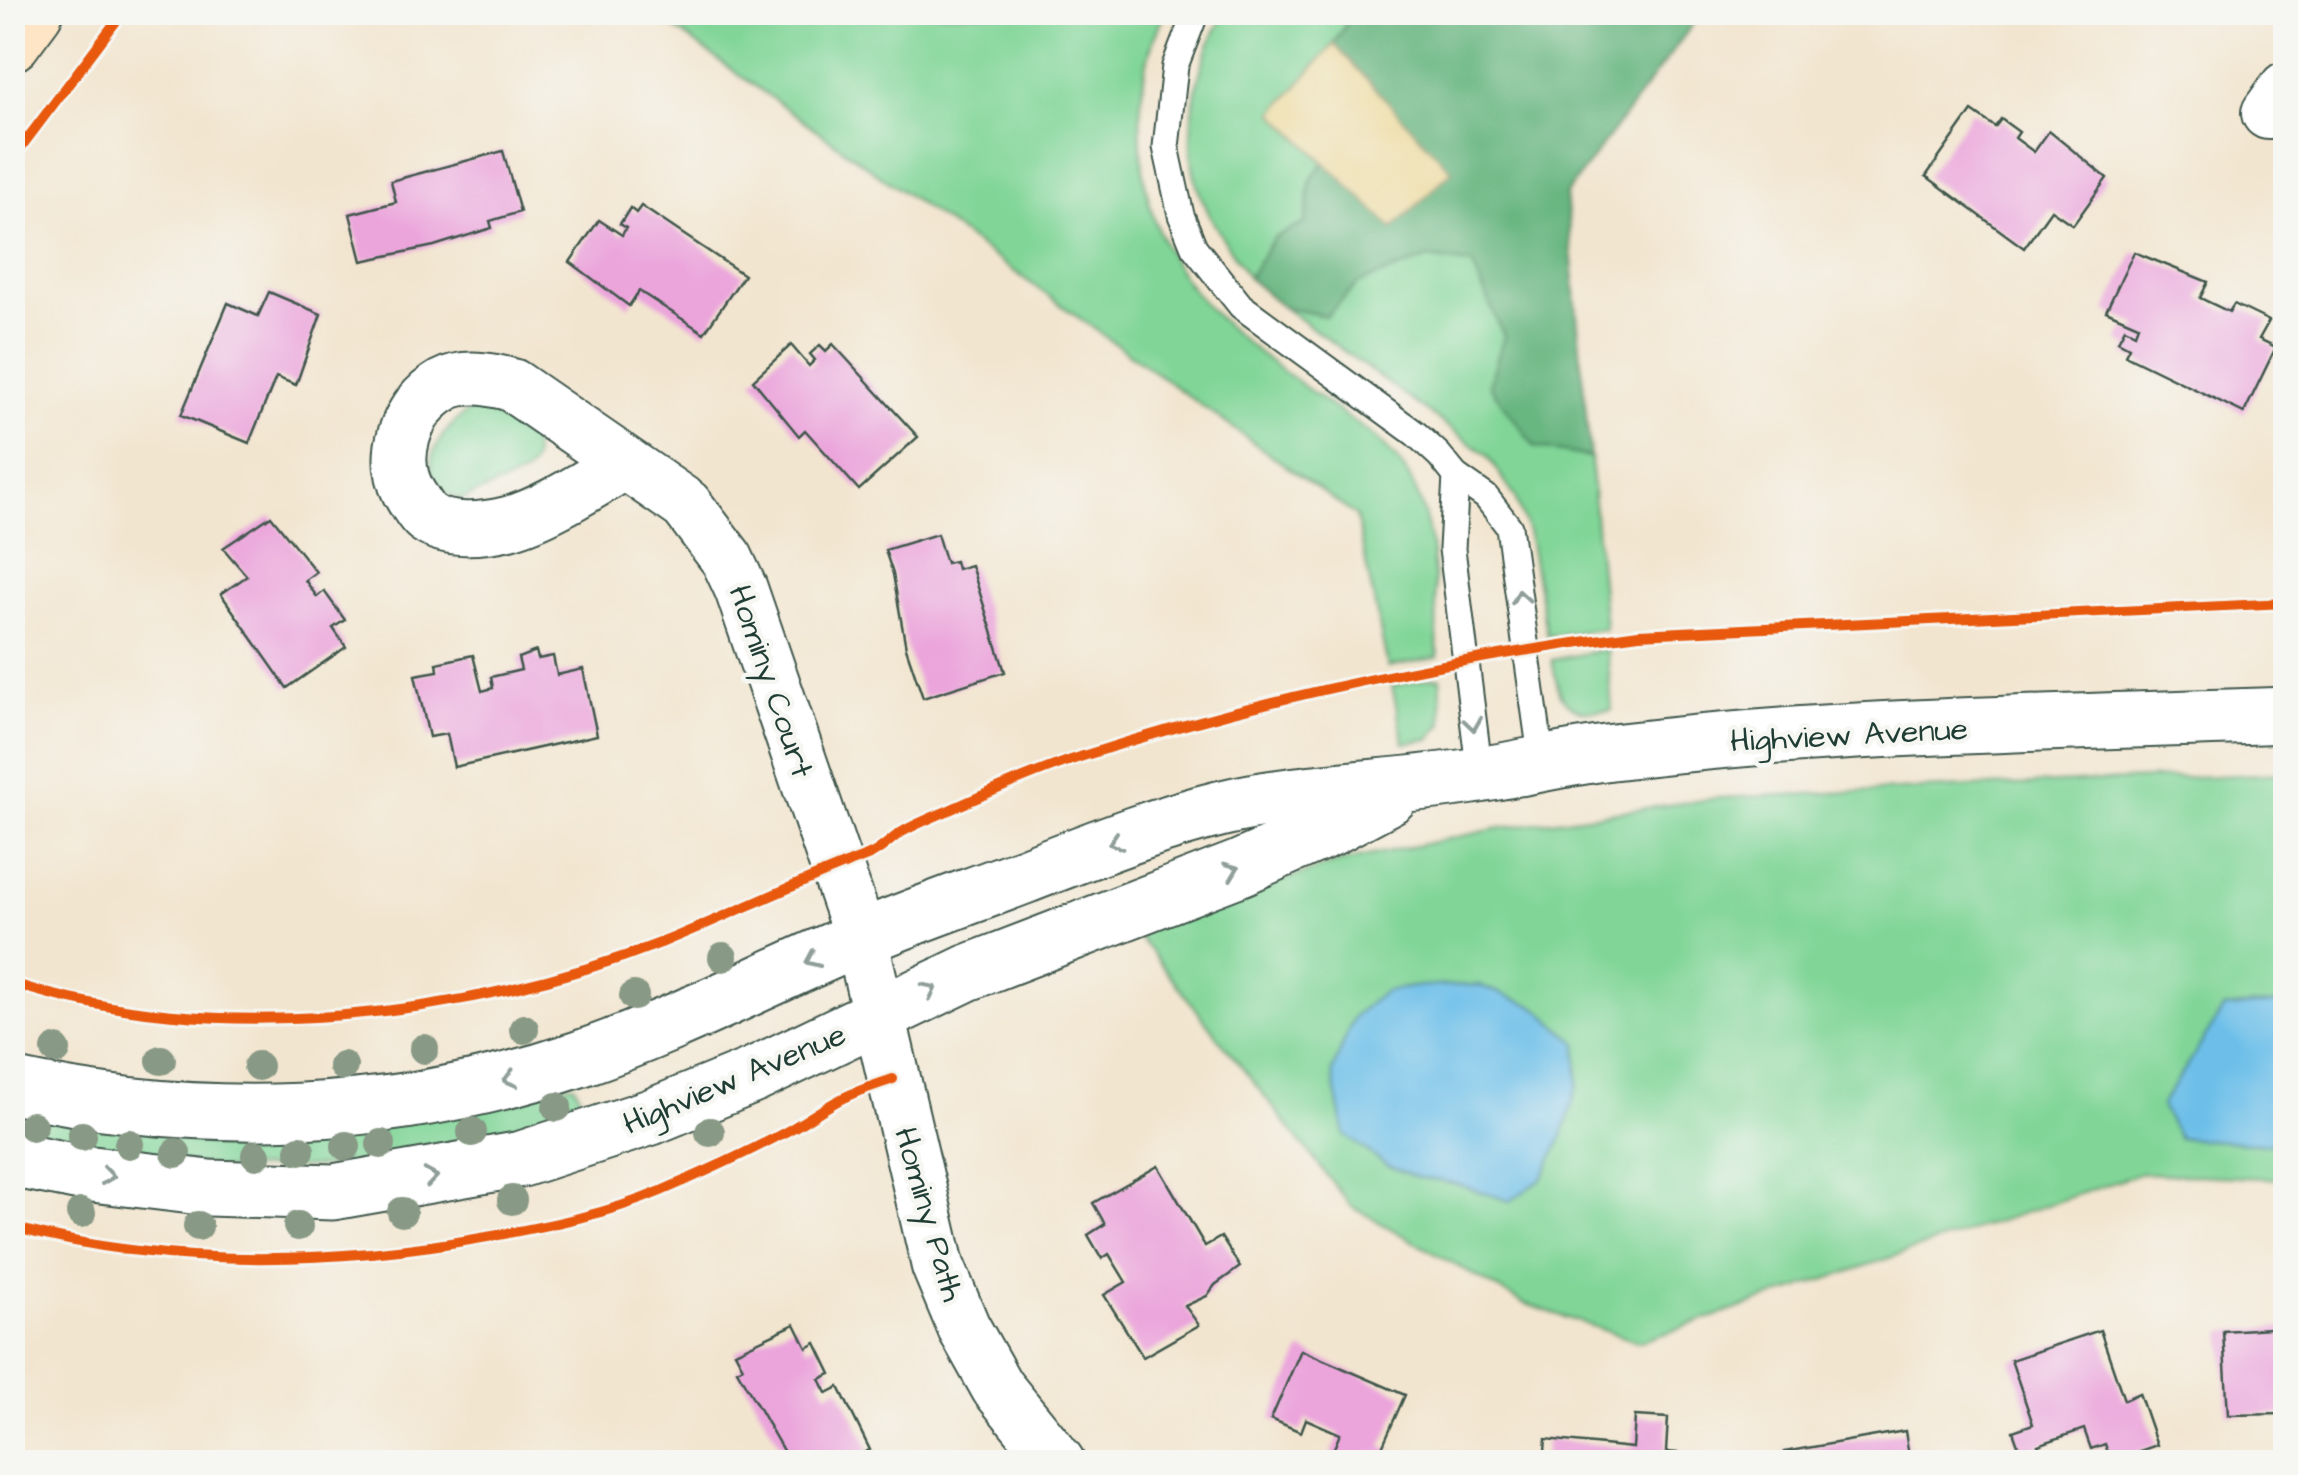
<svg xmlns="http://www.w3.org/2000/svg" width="2298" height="1475" font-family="'Architects Daughter',sans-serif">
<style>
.green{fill:#80d597;stroke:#508966;stroke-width:2.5;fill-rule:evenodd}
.forest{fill:#68b680;stroke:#447a5a;stroke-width:2.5}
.sand{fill:#eeda9e;stroke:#868c69;stroke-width:2.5}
.water{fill:#6dbfe9;stroke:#467e8e;stroke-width:2.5}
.building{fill:#eba5db}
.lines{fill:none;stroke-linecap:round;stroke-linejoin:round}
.service-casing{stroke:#3f564b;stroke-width:29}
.minor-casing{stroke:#3f564b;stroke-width:56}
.tertiary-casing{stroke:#3f564b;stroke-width:59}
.secondary-casing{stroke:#3f564b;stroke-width:59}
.service{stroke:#fff;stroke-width:25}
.minor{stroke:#fff;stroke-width:52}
.tertiary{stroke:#fff;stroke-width:55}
.secondary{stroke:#fde5c5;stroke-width:55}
.cycleway-casing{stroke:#f6f6f2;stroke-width:16}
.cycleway{stroke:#e8590c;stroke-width:10}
.tree{fill:#889985}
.oneway{stroke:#8f9e9a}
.labels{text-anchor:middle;stroke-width:9;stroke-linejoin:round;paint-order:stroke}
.street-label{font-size:32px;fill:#1f3d34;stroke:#f6f6f2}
</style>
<rect width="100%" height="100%" fill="#f6f6f2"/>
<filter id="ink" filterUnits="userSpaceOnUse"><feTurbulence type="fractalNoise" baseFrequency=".01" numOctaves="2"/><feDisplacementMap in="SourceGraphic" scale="20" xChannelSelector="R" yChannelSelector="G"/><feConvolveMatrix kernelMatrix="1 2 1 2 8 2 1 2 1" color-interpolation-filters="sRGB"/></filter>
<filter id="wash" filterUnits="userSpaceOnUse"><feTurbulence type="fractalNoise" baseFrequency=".0048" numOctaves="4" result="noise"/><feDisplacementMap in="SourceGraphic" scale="40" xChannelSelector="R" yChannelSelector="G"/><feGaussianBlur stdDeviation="2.25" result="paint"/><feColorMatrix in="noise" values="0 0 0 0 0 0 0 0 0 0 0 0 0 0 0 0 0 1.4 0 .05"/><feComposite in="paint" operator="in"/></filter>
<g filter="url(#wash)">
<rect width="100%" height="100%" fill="#f2e5cf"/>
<g class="green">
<path d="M653,13H1166C1144,49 1138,103 1141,145C1148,280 1227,331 1327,403C1352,421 1384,440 1402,466C1440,521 1434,594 1438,657L1388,667L1356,516Z"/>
<path d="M1225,13H1352L1334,44L1274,113L1324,162L1311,180L1305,223L1274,238L1248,278C1231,250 1208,219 1198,188C1181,136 1197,59 1225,13Z"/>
<path d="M1428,258L1473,264L1504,336L1535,447L1590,457L1605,629L1547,636L1528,532L1515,497L1488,456L1283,307L1326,316L1359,283Z"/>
<path d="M472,409H485L533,441C535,455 535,465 523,475L461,500C405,481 438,430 472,409Z"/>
<path d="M1607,649L1612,710C1565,715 1560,704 1552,660Z"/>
<path d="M1429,678H1440L1443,723L1430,739L1404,743L1392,686Z"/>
<path d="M2285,773V1003L2224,1008L2179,1138L2285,1145V1179L2142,1173L1639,1342L1523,1303L1351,1206L1133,929L1339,862L1500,828L1718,798ZM1345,1135L1453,1183C1403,1174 1385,1164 1345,1135Z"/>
<path d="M574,1084L588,1115L546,1129L354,1166L227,1169L16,1136L23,1110Z"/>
</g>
<path class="forest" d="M1352,13H1701L1566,194L1590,457L1535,447L1489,385L1504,336L1472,264L1428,258L1359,283L1326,316L1283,307L1248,278L1274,238L1305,223L1311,180L1324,162L1393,228L1451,171L1334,44Z"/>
<path class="sand" d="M1334,44L1452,171L1393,229L1274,113Z"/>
<g class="water">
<path d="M1479,985L1536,1007L1577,1043L1578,1083L1563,1135L1542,1179L1510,1201L1453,1183L1416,1177L1386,1165L1345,1135L1332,1072L1354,1016L1385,991L1420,986Z"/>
<path d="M2285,1003V1145L2179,1138L2161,1106L2224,1008Z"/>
</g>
<g id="blocks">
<g class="building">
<path d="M1972,111L1995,127L2001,119L2019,132L2015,138L2034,152L2049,131L2107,178L2073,225L2051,210L2024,248L1926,176Z"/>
<path d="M503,151L520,212L490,221L492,228L434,246L362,261L350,214L396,202L391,181Z"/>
<path d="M641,206L744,275L704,333L639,291L629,306L570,262L599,220L622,235L626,228L620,224L630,208L636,213Z"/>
<path d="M2134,252L2208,282L2200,298L2229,312L2234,304L2269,321L2259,339L2276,347L2244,413L2125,355L2129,347L2118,341L2125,328L2135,333L2138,325L2106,311Z"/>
<path d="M269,292L321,314L296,385L276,377L249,443L181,415L228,303L258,316Z"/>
<path d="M833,344L918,437L859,490L805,430L799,436L753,380L791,345L809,366L815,360L810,354L820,345L826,351Z"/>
<path d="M271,516L316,572L305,580L317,597L324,591L345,620L333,628L346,647L287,688L221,594L247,576L223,548Z"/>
<path d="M937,534L946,563L955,561L957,569L971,565L1005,672L923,698L906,648L893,574L885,550Z"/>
<path d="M536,651L538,659L553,656L557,675L583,669L597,735L454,767L447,734L429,737L415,675L438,671L437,663L473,655L482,691L493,688L491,677L521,670L518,658Z"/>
<path d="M1158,1166L1205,1246L1221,1237L1240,1267L1215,1285L1207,1296L1185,1306L1199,1325L1143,1357L1104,1295L1126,1282L1109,1254L1102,1259L1088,1235L1105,1224L1093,1203Z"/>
<path d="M795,1324L807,1348L816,1343L831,1374L820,1379L827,1393L839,1387L870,1450L843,1462H810L805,1453L789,1461L737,1370L743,1367L735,1352Z"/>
<path d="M2286,1327L2284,1414L2228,1415L2223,1331Z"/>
<path d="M2100,1330L2124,1400L2139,1393L2157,1445L2111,1461L2105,1444L2091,1449L2084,1429L2038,1445L2041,1453L2023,1459L2013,1431L2033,1424L2011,1360Z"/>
<path d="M1301,1350L1405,1395L1382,1447L1410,1459L1408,1462H1328L1340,1434L1306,1419L1301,1432L1271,1419Z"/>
<path d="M1635,1416L1668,1418L1666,1452L1689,1454L1688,1462H1544L1546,1439L1633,1448Z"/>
<path d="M1905,1431L1910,1462H1786L1784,1452Z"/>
</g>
</g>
</g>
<g filter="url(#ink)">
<use href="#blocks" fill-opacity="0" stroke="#3f564b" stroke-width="2.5"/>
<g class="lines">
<defs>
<g id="service">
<path d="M1196,12L1175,66L1166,147L1181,215L1194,247L1241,306L1416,434L1439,455L1456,476"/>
<path d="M1480,775L1452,549L1456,476L1486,497L1509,527L1542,763"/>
</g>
<g id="minor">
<path d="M2268,113L2286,88"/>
<path d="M625,463C593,482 544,514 508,523C484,529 447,533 426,517C421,513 416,503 412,498C387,460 405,407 444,385C465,374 490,379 512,385L686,505L727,559L741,589L861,938L938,1266L964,1328L997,1387L1058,1462"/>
</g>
<g id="tertiary">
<path d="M12,1086C201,1127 396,1121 579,1059C676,1026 766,978 859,939C913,916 969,897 1024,876C1089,851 1156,824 1223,808C1307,788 1395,789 1479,775C1529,767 1579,755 1630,750C1847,725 2067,723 2286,715"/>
<path d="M12,1159L76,1172L209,1188L333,1192L522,1159L651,1117L754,1075L967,973L1240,868L1330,828L1390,796"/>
</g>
<path id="secondary" d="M12,43L35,12"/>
</defs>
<use href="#service" class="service-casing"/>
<use href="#minor" class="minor-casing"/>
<use href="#tertiary" class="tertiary-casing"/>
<use href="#secondary" class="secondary-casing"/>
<use href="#service" class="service"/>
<use href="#minor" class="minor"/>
<use href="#tertiary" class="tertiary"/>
<use href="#secondary" class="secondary"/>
<defs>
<g id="cycleway">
<path d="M12,159L123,12"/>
<path d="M12,983C212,1048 470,1018 663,942C732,914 798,882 867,856C881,851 890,839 902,832C919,822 939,815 956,807C997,789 1040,770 1083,756C1261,698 1454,658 1639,634L2286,603"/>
<path d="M12,1227C170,1269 334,1265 493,1236C551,1225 607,1214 661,1191C705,1172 750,1152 791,1129C809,1119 825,1107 843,1098C859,1090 876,1085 893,1079"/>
</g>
</defs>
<use href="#cycleway" class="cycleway-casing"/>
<use href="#cycleway" class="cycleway"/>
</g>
<g class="tree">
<circle cx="723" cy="957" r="15"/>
<circle cx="634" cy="996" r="15"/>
<circle cx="524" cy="1029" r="15"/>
<circle cx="424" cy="1049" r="15"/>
<circle cx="56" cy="1050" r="15"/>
<circle cx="161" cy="1060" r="15"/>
<circle cx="258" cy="1066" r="15"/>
<circle cx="343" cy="1066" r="15"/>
<circle cx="557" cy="1107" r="15"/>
<circle cx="32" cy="1126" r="15"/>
<circle cx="472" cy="1132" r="15"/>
<circle cx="710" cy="1132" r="15"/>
<circle cx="82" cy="1136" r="15"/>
<circle cx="129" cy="1144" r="15"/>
<circle cx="381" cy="1144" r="15"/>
<circle cx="346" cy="1146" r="15"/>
<circle cx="300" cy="1150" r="15"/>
<circle cx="176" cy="1153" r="15"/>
<circle cx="256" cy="1155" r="15"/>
<circle cx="512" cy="1200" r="15"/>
<circle cx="402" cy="1212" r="15"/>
<circle cx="81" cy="1213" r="15"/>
<circle cx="198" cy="1226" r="15"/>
<circle cx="298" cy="1226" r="15"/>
</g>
<defs><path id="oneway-chevron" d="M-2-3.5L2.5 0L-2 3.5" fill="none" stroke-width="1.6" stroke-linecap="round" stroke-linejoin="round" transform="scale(2.5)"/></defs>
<g class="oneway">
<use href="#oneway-chevron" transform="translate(1520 597) rotate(-99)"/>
<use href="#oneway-chevron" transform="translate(1473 724) rotate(82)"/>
<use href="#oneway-chevron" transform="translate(1115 842) rotate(162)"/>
<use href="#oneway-chevron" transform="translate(1232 870) rotate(-21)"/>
<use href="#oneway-chevron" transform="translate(812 960) rotate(156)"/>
<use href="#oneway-chevron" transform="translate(930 990) rotate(-26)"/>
<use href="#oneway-chevron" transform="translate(510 1079) rotate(165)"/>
<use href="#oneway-chevron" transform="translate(108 1176) rotate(7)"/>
<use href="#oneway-chevron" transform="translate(431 1177) rotate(-9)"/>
</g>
</g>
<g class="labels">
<g class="street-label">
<text transform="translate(772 681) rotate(71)" y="11">Hominy Court</text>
<text transform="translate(1849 734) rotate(-3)" y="11">Highview Avenue</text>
<text transform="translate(734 1078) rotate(-23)" y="11">Highview Avenue</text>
<text transform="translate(930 1214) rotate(74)" y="11">Hominy Path</text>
</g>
</g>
<rect width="2298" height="1475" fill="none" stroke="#f6f6f2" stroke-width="50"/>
</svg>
